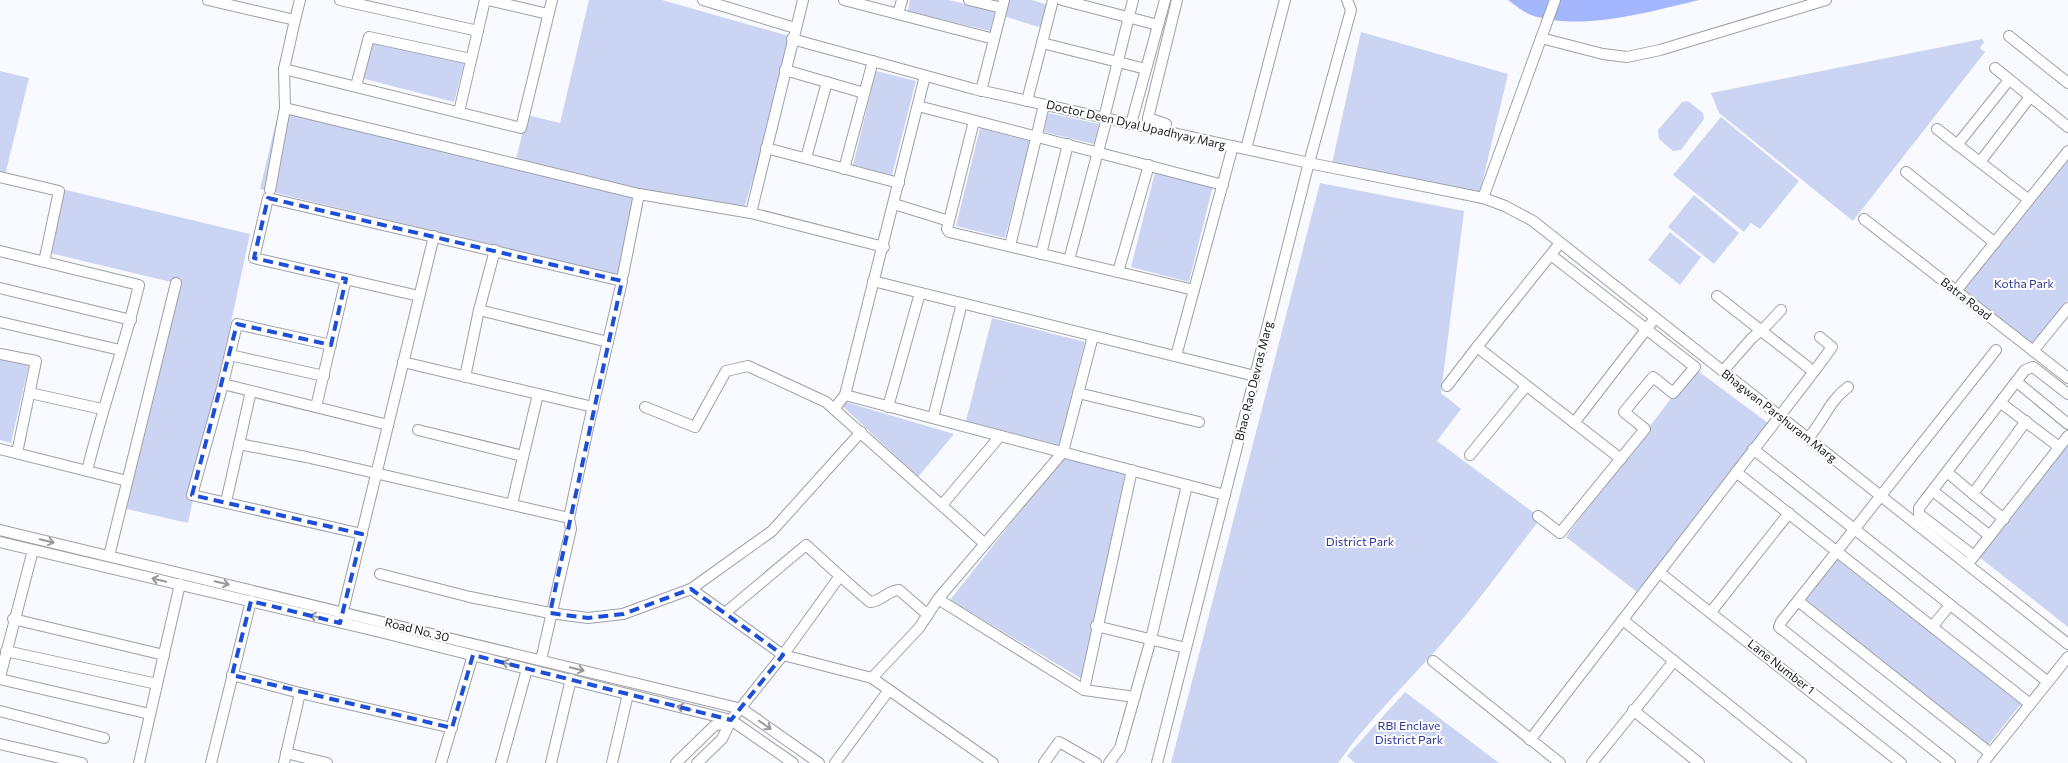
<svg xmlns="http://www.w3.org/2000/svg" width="2068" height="763" font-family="Commissioner,sans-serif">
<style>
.green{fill:#cbd5f3}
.water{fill:#a4b7fe}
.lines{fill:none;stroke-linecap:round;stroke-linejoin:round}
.minor-casing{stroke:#9da0a8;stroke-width:12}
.minor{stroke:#fff;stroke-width:10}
.oneway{stroke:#98989a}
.marked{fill:none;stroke:#1d4ed8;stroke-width:4;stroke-dasharray:10 6;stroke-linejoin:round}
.labels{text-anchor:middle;stroke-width:4;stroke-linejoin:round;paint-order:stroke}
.street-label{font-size:12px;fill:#1a1b1e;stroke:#fff}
.park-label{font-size:12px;fill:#2d3799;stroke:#fff}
</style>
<rect width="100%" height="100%" fill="#f8faff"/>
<g class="green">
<path d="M589,0H662L796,38L742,215L645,193L627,278L260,189L279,109L515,163L527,115L560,123Z"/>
<path d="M910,0H949L995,11L990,31L908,11Z"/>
<path d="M1007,0H1032L1048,5L1042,28L1003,16Z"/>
<path d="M372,32L466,56L454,102L361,78Z"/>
<path d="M1361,32L1508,74L1480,192L1331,168Z"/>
<path d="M1982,39L1984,42L1980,48L1985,52L1853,221L1719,113L1711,93Z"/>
<path d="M0,71L29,78L5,175L0,174Z"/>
<path d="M876,71L916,81L892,175L853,165Z"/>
<path d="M1688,101L1703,113L1704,119L1681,150L1673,151L1659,139L1658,130L1682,102Z"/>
<path d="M1048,113L1099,124L1094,144L1044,132Z"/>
<path d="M1721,117L1799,181L1760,229L1751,223L1744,232L1673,175Z"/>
<path d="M980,128L1030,141L1005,238L956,226Z"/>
<path d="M2068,159V300L2032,345L1963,291Z"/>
<path d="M1155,172L1213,186L1189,282L1131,267Z"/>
<path d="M1320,183L1464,211L1441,393L1461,409L1437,441L1541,518C1511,556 1482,597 1450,634C1413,678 1371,716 1338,763H1171Z"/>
<path d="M62,189L250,234L188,523L122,508L171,282L50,253Z"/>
<path d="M1694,195L1739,233L1714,264L1668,227Z"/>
<path d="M1670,232L1701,257L1680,285L1648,260Z"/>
<path d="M992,318L1085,342L1059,445L966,421Z"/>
<path d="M0,358L29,364L11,443L0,440Z"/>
<path d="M1694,368L1768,423L1637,592L1566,537Z"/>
<path d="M835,399L954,434L918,477Z"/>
<path d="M2068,444V627L1978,556Z"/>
<path d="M1063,457L1125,473L1082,679L950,600Z"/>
<path d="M1837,559L2021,704L1988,745L1804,601Z"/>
<path d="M1405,692L1499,763H1355L1347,756Z"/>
</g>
<path class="water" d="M1508,0H1699C1648,12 1581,32 1531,15C1523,12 1515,5 1508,0Z"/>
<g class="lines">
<defs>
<g id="minor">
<path d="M208,0L295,20L300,0"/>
<path d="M340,0L478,31"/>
<path d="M488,0L548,14"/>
<path d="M703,0L795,28"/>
<path d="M844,0L994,39"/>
<path d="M969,0L1002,8"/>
<path d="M1062,0L1158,25"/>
<path d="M898,14L902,0"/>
<path d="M2009,36L2068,83"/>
<path d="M1541,38L1603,54L1627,57L1660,50L1826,0"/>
<path d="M792,39L974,89L1309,163L1483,198L1505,206L1533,221L2068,644"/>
<path d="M1042,43L1146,69"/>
<path d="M1995,68L2068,127"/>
<path d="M284,69L521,128L552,0"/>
<path d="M785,70L864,93"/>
<path d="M356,86L369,37L471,59"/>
<path d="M981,91L1004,0"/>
<path d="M1027,101L1053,0"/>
<path d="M918,106L1223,185"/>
<path d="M285,108L639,194L751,213L884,247"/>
<path d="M459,112L485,0"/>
<path d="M1104,118L1133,0"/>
<path d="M974,121L947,229L949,232L1194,290"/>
<path d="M1131,124L1165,0"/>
<path d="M1166,124L1148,118L1177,0"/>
<path d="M1937,129L2029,200"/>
<path d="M1957,145L2009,80"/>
<path d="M766,148L899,183"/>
<path d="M1246,149L1285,0"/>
<path d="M806,158L827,82"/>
<path d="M1980,162L2030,97"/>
<path d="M844,169L873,61"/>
<path d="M1906,172L1995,243"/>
<path d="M0,177L59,191L44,262"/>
<path d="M270,190L285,108L284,69L295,20"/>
<path d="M1483,198L1555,0"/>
<path d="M894,204L949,221"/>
<path d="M751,213L803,0"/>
<path d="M1864,219L2068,378"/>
<path d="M1560,243L1477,347L1621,459"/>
<path d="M1010,246L1044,105"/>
<path d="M495,250L479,310L608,342"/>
<path d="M0,251L139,285C124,348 102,409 87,471"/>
<path d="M1041,254L1068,144"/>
<path d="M1069,260L1107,118"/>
<path d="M1118,272L1149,165"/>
<path d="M623,275L639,194"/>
<path d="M873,281L1255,376"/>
<path d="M0,288L131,320"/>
<path d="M1956,291L2068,151"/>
<path d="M419,296L254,258L268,198L622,281L588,428L569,518L571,529L541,660"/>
<path d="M1717,296L1809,368"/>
<path d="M0,322L120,350"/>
<path d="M2033,351L2068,308"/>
<path d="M0,354L36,361L17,453"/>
<path d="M230,355L324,376"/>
<path d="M1176,356L1233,146"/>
<path d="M403,362L593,407"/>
<path d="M1723,371L1752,338L1767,325L1781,310"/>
<path d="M465,377L479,310"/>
<path d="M2017,382L2068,424"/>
<path d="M223,384L237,324L331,345"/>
<path d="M1447,386L1477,347"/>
<path d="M30,393L102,409"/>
<path d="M1078,393L1199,422"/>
<path d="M845,395L1225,495"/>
<path d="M2001,403L2059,447"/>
<path d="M316,407L346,279"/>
<path d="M645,407L695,427L726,371L748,366L826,402L985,544"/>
<path d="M888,407L920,293"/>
<path d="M834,409L845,395L925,76"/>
<path d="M933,418L962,303"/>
<path d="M1574,423L1655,318"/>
<path d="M418,430L523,456"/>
<path d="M1808,438C1824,421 1828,402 1848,387"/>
<path d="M239,444L306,457L569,518"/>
<path d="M0,449L127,481"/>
<path d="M1753,449L2048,682"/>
<path d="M1470,455L1526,386"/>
<path d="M1736,472L2030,704"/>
<path d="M1947,472L1973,494"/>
<path d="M1933,491L1990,536"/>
<path d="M226,502L251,391"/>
<path d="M512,504L538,394"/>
<path d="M942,505L1000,436"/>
<path d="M1538,516L1560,533L1645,429L1624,412L1653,377L1673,393L1695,367L1551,255"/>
<path d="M2004,519L1973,494L2026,421"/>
<path d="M0,530L742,709L819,763"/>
<path d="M362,534L192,495L223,384L388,425"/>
<path d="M0,542L376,631L731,720L793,763"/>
<path d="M109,556L176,283"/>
<path d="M1974,556L1919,514V508L2025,370L2033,367L2068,394"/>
<path d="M1971,560L2068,436"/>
<path d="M1660,573L1901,763"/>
<path d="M380,574L470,597L550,613L588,618L623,614L691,589L772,531L861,432"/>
<path d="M691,589L783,655L872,678L993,763"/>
<path d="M938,599L1084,690L1135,697"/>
<path d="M1798,601L1990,753"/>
<path d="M1711,612L1789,513"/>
<path d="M725,613L806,545L840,576"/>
<path d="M13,619L164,655"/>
<path d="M341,619L434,236"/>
<path d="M1623,620L1801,763"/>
<path d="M1096,626L1186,648"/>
<path d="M1932,627L1950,605"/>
<path d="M6,651L157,684"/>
<path d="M1433,661L1560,763"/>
<path d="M232,675L300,693L452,728"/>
<path d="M0,677L33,550"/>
<path d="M872,678L919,628L938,599L1063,452L1093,336"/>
<path d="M0,679L150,714"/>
<path d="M1084,690L1132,470"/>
<path d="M1633,710L1699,763"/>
<path d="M0,711L104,738"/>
<path d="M1530,740L1816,369L1832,347L1820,337"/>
<path d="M0,744L82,763"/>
<path d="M286,753L327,763"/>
<path d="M139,763L180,584"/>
<path d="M211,763L251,601"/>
<path d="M284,763L300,693"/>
<path d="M441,763L473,655"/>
<path d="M501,763L527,669"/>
<path d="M551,763L571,679"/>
<path d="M612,763L628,694"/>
<path d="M676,763L714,726L731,720"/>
<path d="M697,763L722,739L731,720L783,655L840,576L870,602C881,602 888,590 899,590L928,615"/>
<path d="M835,763L889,690"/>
<path d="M1044,763L1059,742L1096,763"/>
<path d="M1109,763L1120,748L1151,639L1187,485"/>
<path d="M1157,763L1307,170L1351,10L1347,0"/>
<path d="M1592,763L1674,661"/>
<path d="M1950,763L1779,627L1781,622L1996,350"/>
<path d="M1983,763L2068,657"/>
</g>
</defs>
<use href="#minor" class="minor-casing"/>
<use href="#minor" class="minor"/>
</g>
<defs><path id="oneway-shaft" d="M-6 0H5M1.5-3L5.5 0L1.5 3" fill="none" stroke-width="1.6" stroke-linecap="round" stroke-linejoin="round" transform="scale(1.25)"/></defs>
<g class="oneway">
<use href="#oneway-shaft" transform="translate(47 541) rotate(14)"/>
<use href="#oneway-shaft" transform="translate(159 580) rotate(-167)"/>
<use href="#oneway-shaft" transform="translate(222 583) rotate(14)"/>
<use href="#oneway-shaft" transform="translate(317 617) rotate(-167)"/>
<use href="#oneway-shaft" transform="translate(509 664) rotate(-166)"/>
<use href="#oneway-shaft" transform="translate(577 669) rotate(14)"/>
<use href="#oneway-shaft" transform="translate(684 708) rotate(-166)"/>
<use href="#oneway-shaft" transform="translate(765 725) rotate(35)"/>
</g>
<path class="marked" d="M268,198L622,281L550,613L588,618L623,614L691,589L783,655L731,720L473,655L452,728L232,675L251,601L340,623L362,534L192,495L237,324L331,345L346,279L254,258Z"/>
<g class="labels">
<g class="street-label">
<text transform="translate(1136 125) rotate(13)" y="4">Doctor Deen Dyal Upadhyay Marg</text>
<text transform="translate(1966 299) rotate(38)" y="4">Batra Road</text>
<text transform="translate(1254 381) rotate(-76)" y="4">Bhao Rao Devras Marg</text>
<text transform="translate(1779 416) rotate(38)" y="4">Bhagwan Parshuram Marg</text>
<text transform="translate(417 630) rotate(14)" y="4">Road No. 30</text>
<text transform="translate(1781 667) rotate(38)" y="4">Lane Number 1</text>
</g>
<g class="park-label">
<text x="2024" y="288">Kotha Park</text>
<text x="1360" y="546">District Park</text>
<text x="1409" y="730">RBI Enclave<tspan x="1409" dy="14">District Park</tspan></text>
</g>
</g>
</svg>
